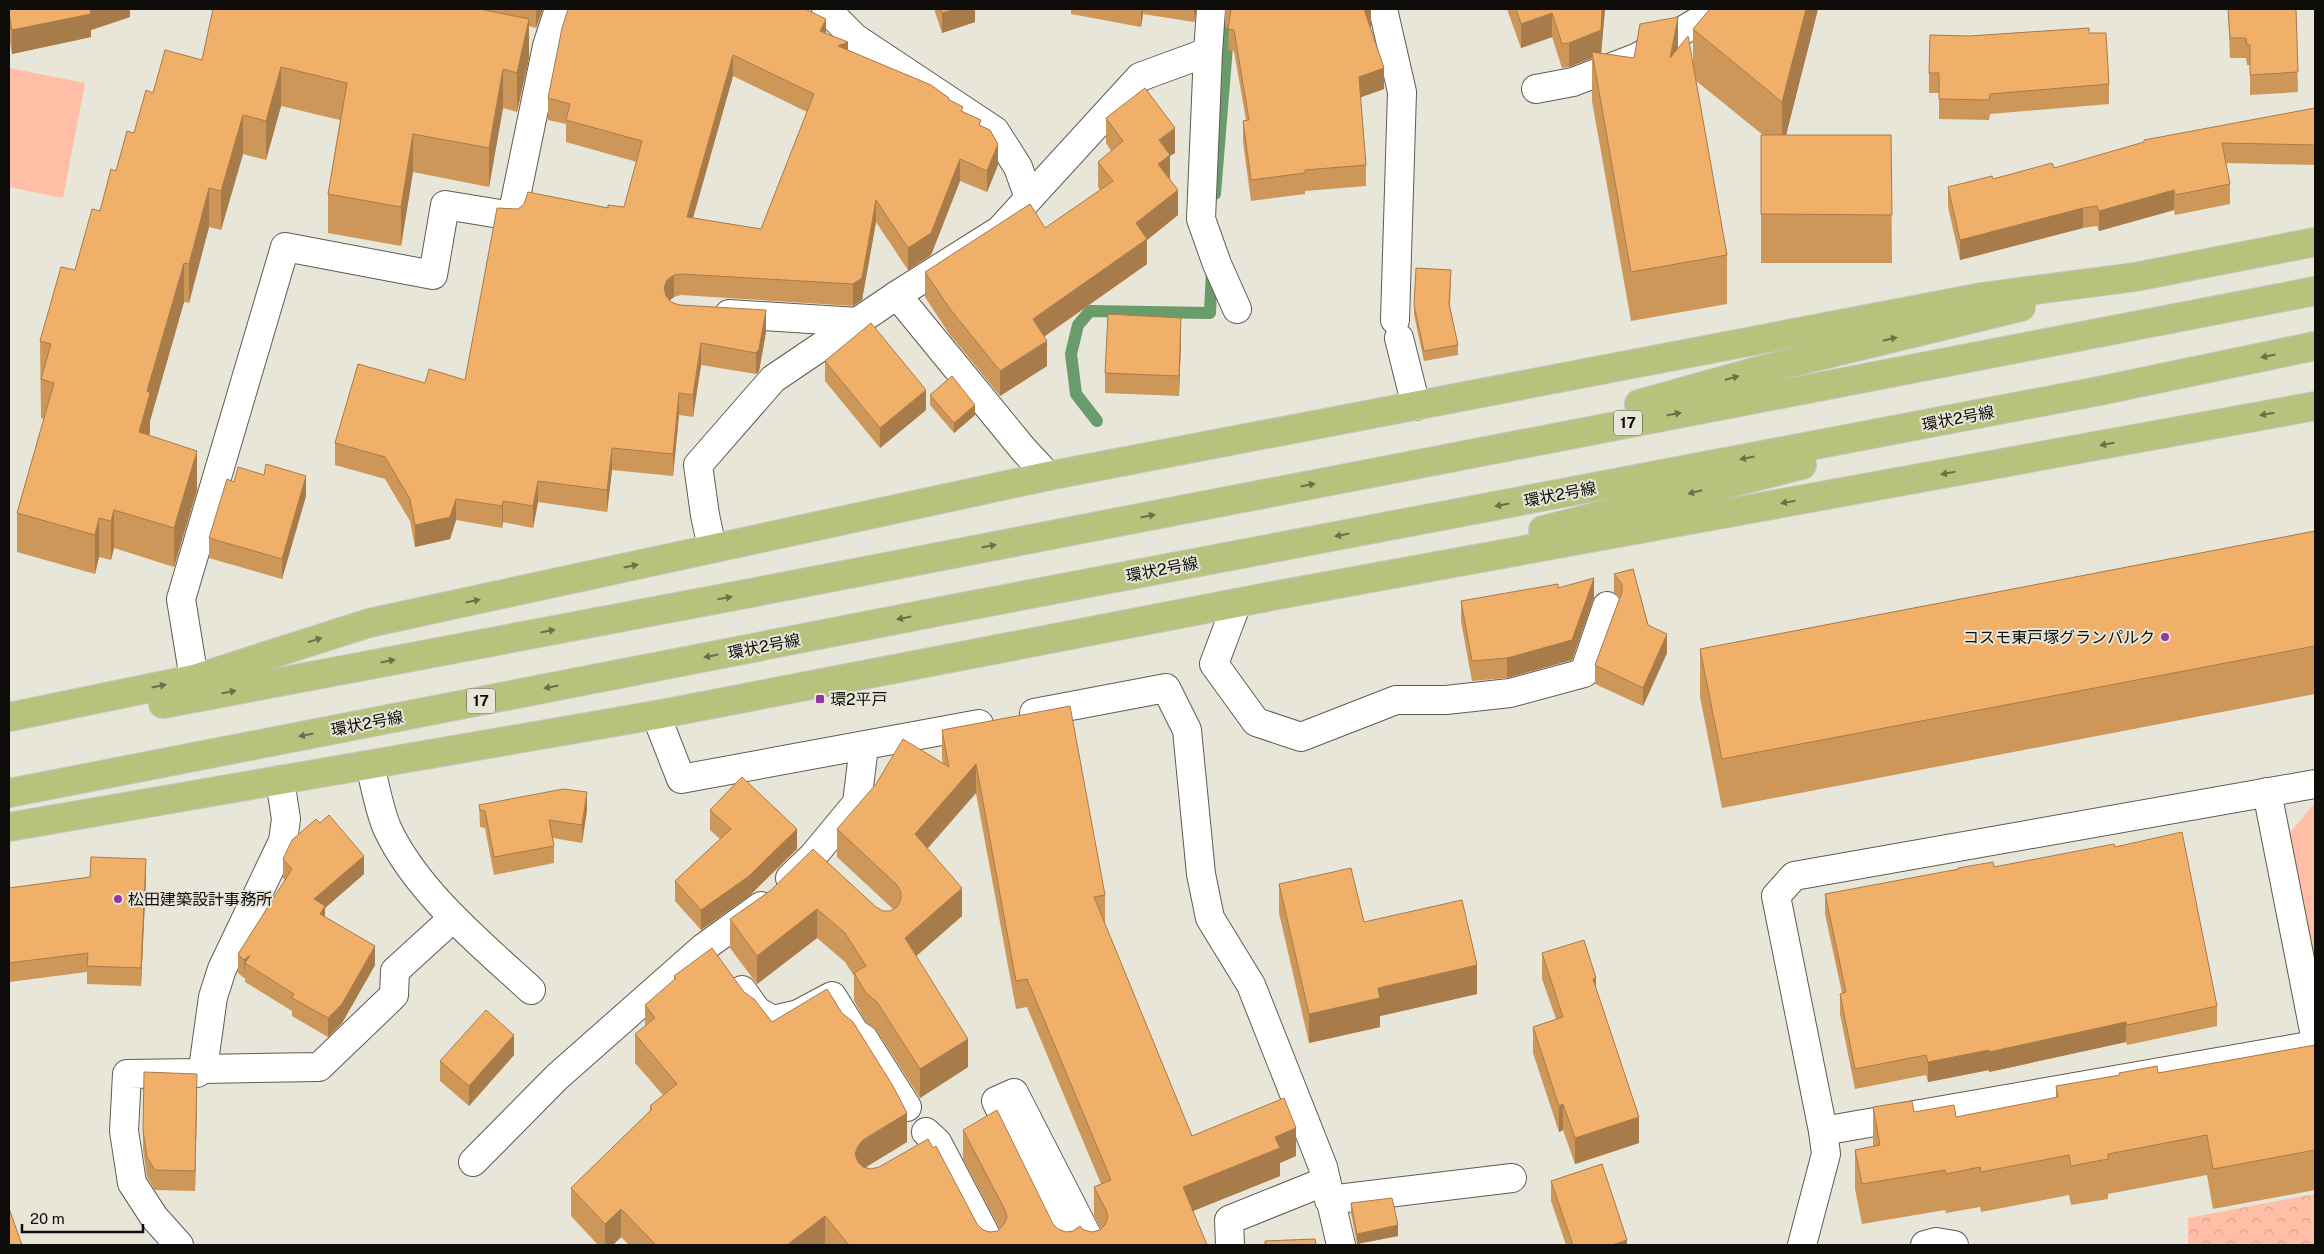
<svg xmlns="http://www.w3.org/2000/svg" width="2324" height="1254" font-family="'Public Sans','Noto Sans JP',sans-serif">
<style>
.green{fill:#ffbea5}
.forest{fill:url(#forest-crowns)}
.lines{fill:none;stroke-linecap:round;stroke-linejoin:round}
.stream{stroke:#6a9b6b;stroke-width:12}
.minor-casing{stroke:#5f5c52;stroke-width:30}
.major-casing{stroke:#c5c5c4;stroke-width:30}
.minor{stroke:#fff;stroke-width:28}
.major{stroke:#b6c37d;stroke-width:28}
.wall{fill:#ce975a;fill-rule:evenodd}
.shaded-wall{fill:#a87b4a}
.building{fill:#f0b069;stroke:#a87b4a;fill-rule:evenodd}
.oneway{fill:#6a7148}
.poi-dot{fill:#9537a0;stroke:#e8e5d9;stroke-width:2}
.labels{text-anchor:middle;stroke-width:4;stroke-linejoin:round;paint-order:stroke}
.shield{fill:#e8e5d9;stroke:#4f4d47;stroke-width:1}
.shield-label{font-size:15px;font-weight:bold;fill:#0d0c08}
.street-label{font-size:16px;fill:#0d0c08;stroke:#e8e5d9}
.poi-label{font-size:16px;fill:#0d0c08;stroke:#e8e5d9;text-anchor:start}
</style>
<defs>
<pattern id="forest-crowns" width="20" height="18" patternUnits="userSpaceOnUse" patternTransform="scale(1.25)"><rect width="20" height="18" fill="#ffbea5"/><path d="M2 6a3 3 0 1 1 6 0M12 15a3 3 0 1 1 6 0" fill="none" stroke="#d9a28d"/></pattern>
</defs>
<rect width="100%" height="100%" fill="#e8e5d9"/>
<g class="green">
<path d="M9,68L85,83L63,198L9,187Z"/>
<path d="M2315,803V964L2289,834Z"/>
</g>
<path class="forest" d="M2315,1194V1245H2188V1218Z"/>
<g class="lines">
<g class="stream">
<path d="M1215,194L1230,9"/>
<path d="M1097,421L1076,394L1071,354L1078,325L1090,311L1210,313L1212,269"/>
</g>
<defs>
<g id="minor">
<path d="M826,9L855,38L995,131L1018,167L1029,198"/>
<path d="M1383,9L1402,92L1395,320"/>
<path d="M1208,52L1201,219L1217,264L1237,309"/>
<path d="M1536,89L1573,82L1638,57L1709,15L1715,9"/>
<path d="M897,295L1023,449L1048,476"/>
<path d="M729,314L858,322"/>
<path d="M1399,338L1416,406"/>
<path d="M712,548L705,515L698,465L773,379L897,295L1000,230L1140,77L1208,52L1211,9"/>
<path d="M1237,603L1214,664L1256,722L1301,737L1396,700H1446L1510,693L1584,673L1607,606"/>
<path d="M194,679L181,599L285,247L433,275L445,205L512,216L547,46L559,9"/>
<path d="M1034,713L1166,688L1187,730L1201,874L1210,918L1251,985L1323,1167L1341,1245"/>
<path d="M656,715L681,779L979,724"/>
<path d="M370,765C375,785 379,809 387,828C416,891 481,944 531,990"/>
<path d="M2315,784L1794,876L1776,896L1823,1131L2315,1045"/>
<path d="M2267,792L2315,1036"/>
<path d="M790,878L813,856L857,803L864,746"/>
<path d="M742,990L757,1011L773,1020L798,1014L832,996L855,1033L864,1039L907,1107"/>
<path d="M203,1069L213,997L222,969L283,841L286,819L280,780"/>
<path d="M926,1132L937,1142L991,1245"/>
<path d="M473,1162L557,1077L703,948L761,906"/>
<path d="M1329,1200L1512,1178"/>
<path d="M179,1245L154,1217L132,1183L124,1131L127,1074L197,1073L203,1069L319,1067L394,995L395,971L453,918"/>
<path d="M1067,1245L996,1101L1014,1093L1092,1245"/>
<path d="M1230,1245L1229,1220L1326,1181"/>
<path d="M1802,1245L1826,1154L1823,1131"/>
<path d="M1925,1245L1936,1242L1954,1245"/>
</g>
<g id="major">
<path d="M1639,404L1761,370L2021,307"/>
<path d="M1543,530L1802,465"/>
<path d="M163,704L756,592L2315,291"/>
<path d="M9,717L194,679L369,623L1048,476L1982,297L2135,277L2315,242"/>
<path d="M9,793L952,609L2099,391L2315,346"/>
<path d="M9,827L656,715L1283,594L2315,406"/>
</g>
</defs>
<use href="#minor" class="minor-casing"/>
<use href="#major" class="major-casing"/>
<use href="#minor" class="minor"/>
<use href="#major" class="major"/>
</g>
<g class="wall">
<path d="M9,9H130V17L91,30V37L12,54L9,37Z"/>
<path d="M213,9H543L536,28L529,26V58L517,112L503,108L489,187L413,172L401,246L328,233V194L340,120L281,106L266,160L243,154L221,230L209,227L189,303L184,302L150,421V432L149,436L197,490L174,567L114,548L111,560L99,557L95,574L17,552V513L44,419L41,418L40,341L75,270L116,171L153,93L202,60Z"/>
<path d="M934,9H975V22L942,33Z"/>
<path d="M1071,9H1197L1194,22L1143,14L1141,27L1071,14Z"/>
<path d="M1225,9H1371V27H1370L1384,89L1360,97L1366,165V186L1305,191V194L1251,201L1243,142V121L1246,120L1234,51L1228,50L1229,28L1225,27Z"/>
<path d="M1507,9H1605L1601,53L1634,58L1678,48L1693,68V29L1710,9H1818L1786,135H1891L1892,263H1761V135H1763L1695,80L1727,255V304L1631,321L1592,101V58L1569,67L1562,68L1552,37L1521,48Z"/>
<path d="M2228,9H2296L2298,92L2250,95V65H2247L2246,58H2230Z"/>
<path d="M826,33L848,50L949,100L981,126L998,165L987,192L960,181L931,255L908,270L876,222L862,300L853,306L681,295L674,297L670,300L671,302L766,332L759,371L756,374L701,365L693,417L679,415L673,476L612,470L607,512L538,502L533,528L503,522L502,528L456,520L450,539L415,547L410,521L385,479L335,465V443L425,383L465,380L518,209L624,207L637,162L566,142V124L548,120V98ZM733,76L807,112L761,229L693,218Z"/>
<path d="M2089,33L2109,84V104L1990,114L1989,120L1939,119V93H1929V73L1969,36Z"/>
<path d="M2315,108V165L2226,163L2230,184V204L2175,215L2174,210L2099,231L2097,226L2083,228L1960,260L1948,207V187L2054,168Z"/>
<path d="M1106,118L1175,153L1170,156V180L1178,215L1147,240V264L1044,337L1047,366L1000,396L950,335L925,297V272L1045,228L1100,190L1098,187V162L1111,151L1106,143Z"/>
<path d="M1451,281L1450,306L1458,345V355L1424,361L1414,315V305Z"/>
<path d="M1181,338L1179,396L1105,393V373Z"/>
<path d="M825,361L926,410L880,448L825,381Z"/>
<path d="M930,395L975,415L954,433L930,405Z"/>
<path d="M234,482L306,496L282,579L209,558V538Z"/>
<path d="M2315,531V694L1722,808L1700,697V649Z"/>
<path d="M1633,569L1648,625L1667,653L1643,706L1595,684V665L1619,599L1614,592V574Z"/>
<path d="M1558,588L1594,598L1572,660L1507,678L1472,681L1461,621V601Z"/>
<path d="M942,730L1105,895V924L1192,1136L1296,1156L1280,1163V1176L1193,1211L1207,1245H826L825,1244L824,1245H629L621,1237L613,1245H598L571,1216V1188L650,1111V1106L663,1095L635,1063V1034L645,1026V1005L674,980V976L744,992L772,1022L907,1142L865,1167L977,1224L983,1230L990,1232L998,1231L1000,1229L963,1159V1130L1058,1229L1066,1232L1084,1230L1092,1232L1100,1230L1101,1229L1094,1215V1187L1101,1184L1027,1007L1016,1009L976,793L927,848L962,916L916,956L968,1067L920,1098L877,1031L866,1022L854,1001V976L845,962L817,938L757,984L730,948V919L770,891L876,907L883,911H890L893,909L837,857V829L943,763L942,758Z"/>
<path d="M479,805L587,810L582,843L553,838L554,846V863L494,875L485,828L480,827Z"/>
<path d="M710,810L797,849L749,896L701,930L675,901V881L720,839L710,830Z"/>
<path d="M2115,847L2217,1006V1026L2127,1045L2126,1042L1989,1072V1070L1928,1082L1926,1075L1855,1089L1840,1014V994L1842,993L1825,914V894Z"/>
<path d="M283,859L364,874L325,908V918L375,965L342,1023L328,1037L292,1016V1011L245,982V978H244L238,973V954L285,880L283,878Z"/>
<path d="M146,878L141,986L87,984V972L9,982V888Z"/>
<path d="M1279,884L1364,922L1477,994L1380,1016V1027L1309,1043L1279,913Z"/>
<path d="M1542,953L1596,990L1639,1143L1575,1164L1563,1130L1559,1132L1533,1053V1027L1556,1019L1542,979Z"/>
<path d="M2315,1045V1190L2213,1209L2207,1175L2108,1194V1199L2071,1205L2069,1195L1981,1212L1980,1207L1946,1213L1945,1210L1862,1224L1855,1189V1150L1873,1146V1107L1956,1117L2056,1098V1086L2158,1073Z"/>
<path d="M514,1055L469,1106L440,1081V1061Z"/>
<path d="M197,1094L195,1191L155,1190L147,1177L143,1150V1130Z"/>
<path d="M1551,1181L1627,1245H1566L1551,1201Z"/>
<path d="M1351,1203L1398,1236L1357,1244L1351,1213Z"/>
</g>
<g class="shaded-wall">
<path d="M89,9H130V17L91,30V37L12,54V30Z"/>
<path d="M536,9H543L536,28Z"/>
<path d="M955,9H975V22L942,33V13Z"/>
<path d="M1141,9H1143V14L1141,27Z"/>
<path d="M1194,9H1197L1194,22Z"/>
<path d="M1364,9H1371V27L1364,29Z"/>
<path d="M1602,9H1605L1601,55L1592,52V58L1569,67V43Z"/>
<path d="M1806,9H1818L1782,151V102Z"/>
<path d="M1552,13V37L1521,48V24Z"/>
<path d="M1678,17V66L1670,58Z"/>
<path d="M529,19V58L517,112V73Z"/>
<path d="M826,19V40L820,31Z"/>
<path d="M848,42V64L838,46Z"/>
<path d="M733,55V76L687,239V217Z"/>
<path d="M281,67V106L266,160V121Z"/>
<path d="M1384,68V89L1359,98V77Z"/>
<path d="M503,69V108L489,187V148Z"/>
<path d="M243,115V154L221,230V191Z"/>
<path d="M1175,128V153L1170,156V180L1158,164L1159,140Z"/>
<path d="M413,134V172L401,246V207Z"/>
<path d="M998,144V165L987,192V171Z"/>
<path d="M960,159V181L931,255L908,270V248Z"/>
<path d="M209,188V227L189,303V264Z"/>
<path d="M1178,190V215L1147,240V264L1033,344V319L1136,223Z"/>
<path d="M2174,190V210L2099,231V211Z"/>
<path d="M876,200V222L862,300L853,306V284Z"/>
<path d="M2083,208V228L1960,260V240Z"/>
<path d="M184,263V302L150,421V432L139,471V432L147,391Z"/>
<path d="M674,275V297L667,302L664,288L667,280Z"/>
<path d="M766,310V332L759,371L756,374V353Z"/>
<path d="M1181,318V338L1179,396V376Z"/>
<path d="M1047,341V366L1000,396V371Z"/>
<path d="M701,343V365L693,417V395Z"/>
<path d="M926,390V410L880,448V428Z"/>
<path d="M679,393V415L673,476V454Z"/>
<path d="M975,405V415L954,433V423Z"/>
<path d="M612,448V470L607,512V490Z"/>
<path d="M197,451V490L174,567V528Z"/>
<path d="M306,476V496L282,579V559Z"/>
<path d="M538,481V502L533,528V506Z"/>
<path d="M456,499V520L450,539L415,547V525Z"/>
<path d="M503,501V522L502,528V506Z"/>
<path d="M114,510V548L111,560V521Z"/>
<path d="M99,518V557L95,574V535Z"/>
<path d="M1594,578V598L1572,660L1507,678V658Z"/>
<path d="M1667,634V653L1643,706V688Z"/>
<path d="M976,764V793L915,863V834Z"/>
<path d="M587,792V810L582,843V825Z"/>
<path d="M797,829V849L749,896L701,930V910Z"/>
<path d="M364,856V874L325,908V925L320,933L314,899Z"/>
<path d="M146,859V878L141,986V968Z"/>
<path d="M962,888V916L905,966V938Z"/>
<path d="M817,909V938L757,984V956Z"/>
<path d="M375,946V965L342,1023L328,1037V1018Z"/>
<path d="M250,955L245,963L244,978V960Z"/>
<path d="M1477,965V994L1380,1016V1027L1309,1043V1014L1378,988Z"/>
<path d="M1596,978V1004L1593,979Z"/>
<path d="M2126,1022V1042L1989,1072V1052Z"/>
<path d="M514,1035V1055L469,1106V1086Z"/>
<path d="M968,1039V1067L920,1098V1069Z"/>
<path d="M1989,1050V1070L1928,1082V1062Z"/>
<path d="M197,1074V1094L195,1191V1171Z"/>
<path d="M1563,1104V1130L1559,1132V1106Z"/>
<path d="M907,1113V1142L863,1169L858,1174L855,1154L858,1146L863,1140Z"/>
<path d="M1639,1117V1143L1575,1164V1138Z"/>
<path d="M1296,1128V1156L1280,1163V1176L1183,1215V1187L1275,1137Z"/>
<path d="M621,1209V1237L613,1245H605V1224Z"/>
<path d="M825,1216V1244L824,1245H787Z"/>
<path d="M1398,1225V1236L1357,1244V1234Z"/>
<path d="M1627,1240V1245H1612Z"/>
</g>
<g class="building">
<path d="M9,9H90L91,14L12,30L9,13Z"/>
<path d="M213,9H479L529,19L517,73L503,69L489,148L413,134L401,207L328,194L347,83L281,67L266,121L243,115L221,191L209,188L189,264L184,263L147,391L150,393L139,432L197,451L174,528L114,510L111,521L99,518L95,535L17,513L54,383L41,379L51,344L40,341L61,267L75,270L92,209L100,211L111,169L116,171L127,131L134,133L146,90L153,93L165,50L202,60Z"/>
<path d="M568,9H805L826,19L820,31L848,42L838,46L931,85L949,98L948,99L963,107L961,111L981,120L979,125L990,130L998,144L987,171L960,159L931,233L908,248L876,200L862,278L853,284L681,274L674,275L667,280L664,288L666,296L671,302L679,305L766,310L759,349L756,353L701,343L693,395L679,393L673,454L612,448L607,490L538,481L533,506L503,501L502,506L456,499L450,517L415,525L410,499L385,457L335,443L358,364L425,383L429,369L465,380L497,208L518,209L524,204L528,192L608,208V205L624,207L642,141L566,120L570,104L548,98L562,28ZM733,55L814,94L761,229L687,217Z"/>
<path d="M941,9H955L942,13Z"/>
<path d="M1231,9H1364L1384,68L1359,77L1366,165L1305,170V173L1251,180L1243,121L1249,120L1234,30L1228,29Z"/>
<path d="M1516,9H1602L1601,30L1569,43L1562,44L1552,13L1521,24Z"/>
<path d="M1710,9H1806L1782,102L1693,29Z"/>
<path d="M2228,9H2296L2298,72L2250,75V45H2247L2246,38H2230Z"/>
<path d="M1678,17L1670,58L1688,36L1727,255L1631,272L1592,52L1634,58L1640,24Z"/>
<path d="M2089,28V33H2106L2109,84L1990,94L1989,100L1939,99V73H1929L1930,35L1969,36Z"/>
<path d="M1145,88L1175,128L1159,140L1170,155L1158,164L1178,190L1136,223L1147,239L1033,319L1047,341L1000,371L950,309L925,272L1030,204L1045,228L1113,181L1098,162L1123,141L1106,118Z"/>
<path d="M2315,108V145L2222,143L2230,184L2175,195L2174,190L2099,211L2097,206L2083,208L1960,240L1948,187L1992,176L1993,179L2052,163L2054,168L2144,142V140Z"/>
<path d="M1761,135H1891L1892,215L1761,214Z"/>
<path d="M1416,268L1451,270L1449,304L1458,345L1424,351L1414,305Z"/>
<path d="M1108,314L1181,318L1179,376L1105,373Z"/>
<path d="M871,323L926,390L880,428L825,361Z"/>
<path d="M952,376L975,405L954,423L930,395Z"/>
<path d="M266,464L306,476L282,559L209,538L227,479L234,482L238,467L264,475Z"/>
<path d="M2315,531V646L1722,759L1700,649Z"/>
<path d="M1633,569L1648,625L1667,634L1643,688L1595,665L1622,592V584L1614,574Z"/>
<path d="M1594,578L1572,640L1507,658L1472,661L1461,601L1558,584V588Z"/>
<path d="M1070,706L1105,895L1094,897L1192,1136L1284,1098L1296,1128L1275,1137L1280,1148L1183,1187L1207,1245H1126L1125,1244L1123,1245H849L825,1216L787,1245H656L621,1209L605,1224L571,1188L652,1109L650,1106L677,1084L635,1034L655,1018L645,1005L676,978L674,976L712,948L744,992L754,999L772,1022L827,989L842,1013L853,1022L893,1086L907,1113L863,1140L858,1146L855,1154L858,1162L863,1167L871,1169L879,1167L928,1139L933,1148L936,1146L977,1224L983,1230L990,1232L998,1231L1004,1224L1007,1218L1005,1210L963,1130L997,1110L1053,1224L1058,1229L1066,1232L1073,1231L1080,1226L1084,1230L1092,1232L1100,1230L1105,1225L1108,1217L1106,1210L1094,1187L1111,1180L1027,979L1016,981L976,764L915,834L962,888L905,938L968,1039L920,1069L877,1002L866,993L854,973L866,966L845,933L817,909L757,956L730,919L770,891L813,849L876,907L883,911H890L897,907L901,899V892L897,885L837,829L876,784L903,739L949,767L942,730Z"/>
<path d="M742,777L797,829L749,876L701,910L675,881L731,829L710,810Z"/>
<path d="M563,789L587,792L582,825L549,820L554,846L494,857L485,811L480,810L479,805Z"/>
<path d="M329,815L364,856L314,899L325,906L320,914L375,946L342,1004L328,1018L292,998L294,994L245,963L250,955L244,960L238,954L292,869L283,859L292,840L316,819L320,823Z"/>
<path d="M2182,832L2217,1006L2127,1025L2126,1022L1989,1052V1050L1928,1062L1926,1055L1855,1069L1840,994L1846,992L1825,894L1959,869L1958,868L1993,862L1994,867L2114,844L2115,847Z"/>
<path d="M91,857L146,859L141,968L87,966L88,953L9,963V888L90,877Z"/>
<path d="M1351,868L1364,922L1462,900L1477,965L1378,988L1380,998L1309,1014L1279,884Z"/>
<path d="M1584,940L1596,978L1593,979L1639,1117L1575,1138L1563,1104L1559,1106L1533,1027L1563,1017L1542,953Z"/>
<path d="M486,1010L514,1035L469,1086L440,1061Z"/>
<path d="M2315,1045V1150L2213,1169L2207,1135L2108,1154V1159L2071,1166L2069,1155L1981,1172L1980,1167L1946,1174L1945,1170L1862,1184L1855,1150L1880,1145L1873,1107L1912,1101L1914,1112L1954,1105L1956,1117L2058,1097L2056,1086L2120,1075L2119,1073L2157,1066L2158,1073Z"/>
<path d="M144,1072L197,1074L195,1171L155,1170L147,1157L143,1130Z"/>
<path d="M1602,1164L1627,1240L1612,1245H1573L1551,1181Z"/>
<path d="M1392,1198L1398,1225L1357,1234L1351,1203Z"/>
<path d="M9,1211H10L22,1245H9Z"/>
<path d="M1315,1239L1316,1245H1265V1241Z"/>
</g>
<defs><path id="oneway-solid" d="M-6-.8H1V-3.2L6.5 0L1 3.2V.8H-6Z" transform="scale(1.25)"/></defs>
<g class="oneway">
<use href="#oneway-solid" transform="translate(1890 339) rotate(-13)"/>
<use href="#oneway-solid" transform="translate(2268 356) rotate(168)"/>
<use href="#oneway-solid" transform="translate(1732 378) rotate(-16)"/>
<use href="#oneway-solid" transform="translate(1674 414) rotate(-11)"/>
<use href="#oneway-solid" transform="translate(2267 414) rotate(170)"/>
<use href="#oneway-solid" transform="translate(2107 444) rotate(170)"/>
<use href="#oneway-solid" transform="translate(1747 458) rotate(169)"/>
<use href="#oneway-solid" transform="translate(1948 473) rotate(170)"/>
<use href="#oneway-solid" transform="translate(1308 485) rotate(-11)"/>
<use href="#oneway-solid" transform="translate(1695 492) rotate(166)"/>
<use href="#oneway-solid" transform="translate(1788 502) rotate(170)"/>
<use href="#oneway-solid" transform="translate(1502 505) rotate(169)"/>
<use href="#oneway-solid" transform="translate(1148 516) rotate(-11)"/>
<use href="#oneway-solid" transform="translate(1342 535) rotate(169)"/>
<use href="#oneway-solid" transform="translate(989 546) rotate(-11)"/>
<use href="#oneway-solid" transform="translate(631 566) rotate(-12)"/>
<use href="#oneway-solid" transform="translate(725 598) rotate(-10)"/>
<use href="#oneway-solid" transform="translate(473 601) rotate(-12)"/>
<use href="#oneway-solid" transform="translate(904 618) rotate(169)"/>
<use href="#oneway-solid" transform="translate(548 631) rotate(-11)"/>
<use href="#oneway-solid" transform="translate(315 640) rotate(-18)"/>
<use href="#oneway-solid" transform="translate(711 656) rotate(169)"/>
<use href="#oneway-solid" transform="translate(388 661) rotate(-11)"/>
<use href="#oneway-solid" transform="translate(159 686) rotate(-12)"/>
<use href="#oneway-solid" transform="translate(551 687) rotate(169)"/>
<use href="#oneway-solid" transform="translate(229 692) rotate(-11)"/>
<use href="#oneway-solid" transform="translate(306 735) rotate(169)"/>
</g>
<g class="poi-dot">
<circle cx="2165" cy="637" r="5"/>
<rect x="815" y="694" width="10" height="10" rx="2.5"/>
<circle cx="118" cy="899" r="5"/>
</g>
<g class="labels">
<g class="shield">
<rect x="1614" y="410.5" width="28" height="25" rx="4"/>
<rect x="467" y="688.5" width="28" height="25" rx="4"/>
</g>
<g class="shield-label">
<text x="1628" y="428">17</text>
<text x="481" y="706">17</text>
</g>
<g class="street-label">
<text transform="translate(1958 418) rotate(-11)" y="6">環状2号線</text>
<text transform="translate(1560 494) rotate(-11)" y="6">環状2号線</text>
<text transform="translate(1162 569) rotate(-11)" y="6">環状2号線</text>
<text transform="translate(764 646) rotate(-11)" y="6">環状2号線</text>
<text transform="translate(367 723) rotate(-11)" y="6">環状2号線</text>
</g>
<g class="poi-label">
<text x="2155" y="643" text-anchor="end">コスモ東戸塚グランパルク</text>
<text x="830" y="705">環2平戸</text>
<text x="128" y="905">松田建築設計事務所</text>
</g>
</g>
<rect width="2324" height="1254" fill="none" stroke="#0d0c08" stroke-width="20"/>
<path d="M22 1224v8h121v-8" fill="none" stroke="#0d0c08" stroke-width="2.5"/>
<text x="30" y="1224" font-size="15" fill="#0d0c08" stroke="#e8e5d9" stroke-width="4" paint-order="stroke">20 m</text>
</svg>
